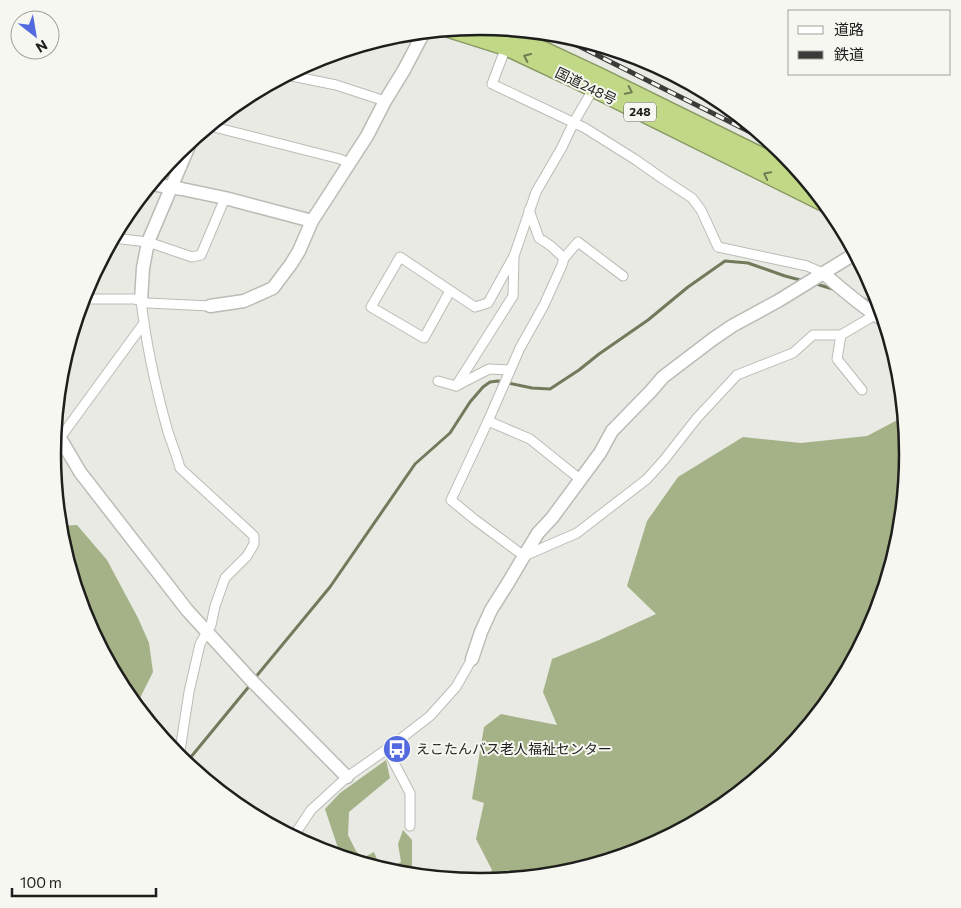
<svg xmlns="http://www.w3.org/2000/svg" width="961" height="908" font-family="Commissioner,'Noto Sans JP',sans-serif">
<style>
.forest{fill:#a5b288}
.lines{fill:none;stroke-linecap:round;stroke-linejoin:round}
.stream{stroke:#717b5c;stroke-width:3}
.street-casing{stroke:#babcb6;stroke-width:11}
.secondary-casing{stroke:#babcb6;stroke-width:15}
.highway-casing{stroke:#889862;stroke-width:19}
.street{stroke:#fff;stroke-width:9}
.secondary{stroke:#fff;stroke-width:12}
.highway{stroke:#c1d987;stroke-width:16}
.rail-casing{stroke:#3b3c39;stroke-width:5}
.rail{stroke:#f5f7f0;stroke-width:3;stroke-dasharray:9;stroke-linecap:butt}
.oneway{stroke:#707c52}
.labels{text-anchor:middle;stroke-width:4;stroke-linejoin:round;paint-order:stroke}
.shield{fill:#f5f7f0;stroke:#5e605c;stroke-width:1}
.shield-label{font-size:12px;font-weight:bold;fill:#1e1f1c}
.street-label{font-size:14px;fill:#1e1f1c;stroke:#f5f7f0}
.poi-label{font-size:14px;fill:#1e1f1c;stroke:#f5f7f0;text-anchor:start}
.rim{fill:none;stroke:#1e1f1c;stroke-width:2.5}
</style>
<rect width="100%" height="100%" fill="#e8eae3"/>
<g class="forest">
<path d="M905,416L908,454L900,538L876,618L836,692L783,757L718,810L644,849L564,874L486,881L492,870L476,839L484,803L472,799L484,727L501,714L557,725L543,692L552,659L599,640L656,614L627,586L647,521L678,477L743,437L801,443L867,436Z"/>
<path d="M77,525L107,560L138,618L149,643L153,672L136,706L125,691L85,617L61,537L60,526Z"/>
<path d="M386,760L390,778L349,812L348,835L356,851L363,858L374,852L381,869L340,856V854L325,809L340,793Z"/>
<path d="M403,830L412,840V865L409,875L397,873L384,870L401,862L398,844Z"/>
</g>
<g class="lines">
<g class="stream">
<path d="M813,283L836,290"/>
<path d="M861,298L866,300L881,308"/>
<path d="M254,679L330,587L415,464L450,433L470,402L483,387L490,382L498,381L532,388L550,389L579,370L599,354L648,320L688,287L725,261L748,263L785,276L804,281"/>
<path d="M186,763L251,684"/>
</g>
<defs>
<g id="street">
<path d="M506,47L492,84L585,128L636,160L663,179L692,198L701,210L718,247L807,266L823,273"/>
<path d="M287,75L336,85L385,101"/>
<path d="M210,126L340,159L349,163"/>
<path d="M529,210L539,238L551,246L564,258L562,265L544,305L520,348L488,421L451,500L474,519L524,556L577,533L647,479L664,460L697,418L737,375L793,353L813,335H841L875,315L880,314"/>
<path d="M113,238L148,242L192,257L201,255L225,198"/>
<path d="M564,258L578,242L623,276"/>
<path d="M450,291L424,338L371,307L400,257L475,307L488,303L514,256L536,192L561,149L574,122L595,86"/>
<path d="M83,299H134L148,303L210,306"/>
<path d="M141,300C146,345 156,389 168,432C172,444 177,456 180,468L254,536V544L247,556L225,578L215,606L211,625L200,644L189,692L179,757"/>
<path d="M841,335L837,359L862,390"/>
<path d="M438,381L456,386L489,369L510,370"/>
<path d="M456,386L513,296L514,258"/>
<path d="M488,421L530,439L581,480"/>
<path d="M60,438L144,323"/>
<path d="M390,747V755L410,793V826"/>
<path d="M293,837L311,810L347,777L390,747L430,716L456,687L472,659"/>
</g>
<g id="secondary">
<path d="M151,184L182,189L225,198L312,221"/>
<path d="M823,273C843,290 863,308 885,321"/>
<path d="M141,300L143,268L148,242L191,141"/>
<path d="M210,306L244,301L273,288L291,264L299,251L312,221L367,136L385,101L404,70L424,32"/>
<path d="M55,435L60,438L80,472L187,610L251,680L347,777"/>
<path d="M472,659L481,632L491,610L508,583L524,556L538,533L552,518L600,453L612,431L651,391L663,377L713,339L732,326L778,301L856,253"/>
</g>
<g id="highway">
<path d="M490,27L507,33L601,77L804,177"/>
<path d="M449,29L506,47L576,80L826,204"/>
</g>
</defs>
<use href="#street" class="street-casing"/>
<use href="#secondary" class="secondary-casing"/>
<use href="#highway" class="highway-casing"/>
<use href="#street" class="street"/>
<use href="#secondary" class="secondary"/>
<use href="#highway" class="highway"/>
<defs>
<path id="rail" d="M555,34L774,144"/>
</defs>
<use href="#rail" class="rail-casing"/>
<use href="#rail" class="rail"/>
</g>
<defs><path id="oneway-chevron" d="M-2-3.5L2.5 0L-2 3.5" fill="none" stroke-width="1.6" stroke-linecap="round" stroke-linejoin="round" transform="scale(1.25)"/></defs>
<g class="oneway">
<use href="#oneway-chevron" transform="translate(527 57) rotate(-155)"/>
<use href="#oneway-chevron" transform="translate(629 91) rotate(26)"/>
<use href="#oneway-chevron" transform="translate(767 175) rotate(-153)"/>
</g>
<defs>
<symbol id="bus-disc" viewBox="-11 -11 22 22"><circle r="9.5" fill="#546be0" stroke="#f5f7f0"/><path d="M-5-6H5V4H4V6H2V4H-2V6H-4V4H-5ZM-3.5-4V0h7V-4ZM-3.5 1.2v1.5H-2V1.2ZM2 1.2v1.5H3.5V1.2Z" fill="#fff"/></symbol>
</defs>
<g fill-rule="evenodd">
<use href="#bus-disc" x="381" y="733" width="32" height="32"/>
</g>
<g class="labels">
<rect class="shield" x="624" y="102.5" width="32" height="19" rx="4"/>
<g class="shield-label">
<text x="640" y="116">248</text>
</g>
<g class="street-label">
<text transform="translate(586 86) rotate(26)" y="5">国道248号</text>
</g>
<g class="poi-label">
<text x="416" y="754">えこたんバス老人福祉センター</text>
</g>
</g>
<path d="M0 0H961V908H0ZM61 454a419 419 0 1 1 838 0a419 419 0 1 1-838 0Z" fill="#f5f7f0" fill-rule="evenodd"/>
<path class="rim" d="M61 454a419 419 0 1 1 838 0a419 419 0 1 1-838 0Z"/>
<rect x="788" y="10" width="162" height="65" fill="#f5f7f0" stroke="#9fa19b"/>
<rect x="798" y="26" width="25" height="8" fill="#ffffff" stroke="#9fa19b"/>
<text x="834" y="35" font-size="15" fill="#1e1f1c">道路</text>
<rect x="798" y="51" width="25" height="8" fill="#3b3c39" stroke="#9fa19b"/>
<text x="834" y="60" font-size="15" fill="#1e1f1c">鉄道</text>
<g transform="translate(35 35) rotate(149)"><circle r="24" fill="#f5f7f0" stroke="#9fa19b"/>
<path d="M0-4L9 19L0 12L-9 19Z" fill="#546be0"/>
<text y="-8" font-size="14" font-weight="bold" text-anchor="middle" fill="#1e1f1c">N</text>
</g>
<path d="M12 888v8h144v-8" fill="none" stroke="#1e1f1c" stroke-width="2.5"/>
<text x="20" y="888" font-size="15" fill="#1e1f1c" stroke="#f5f7f0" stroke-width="4" paint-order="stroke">100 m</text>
</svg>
